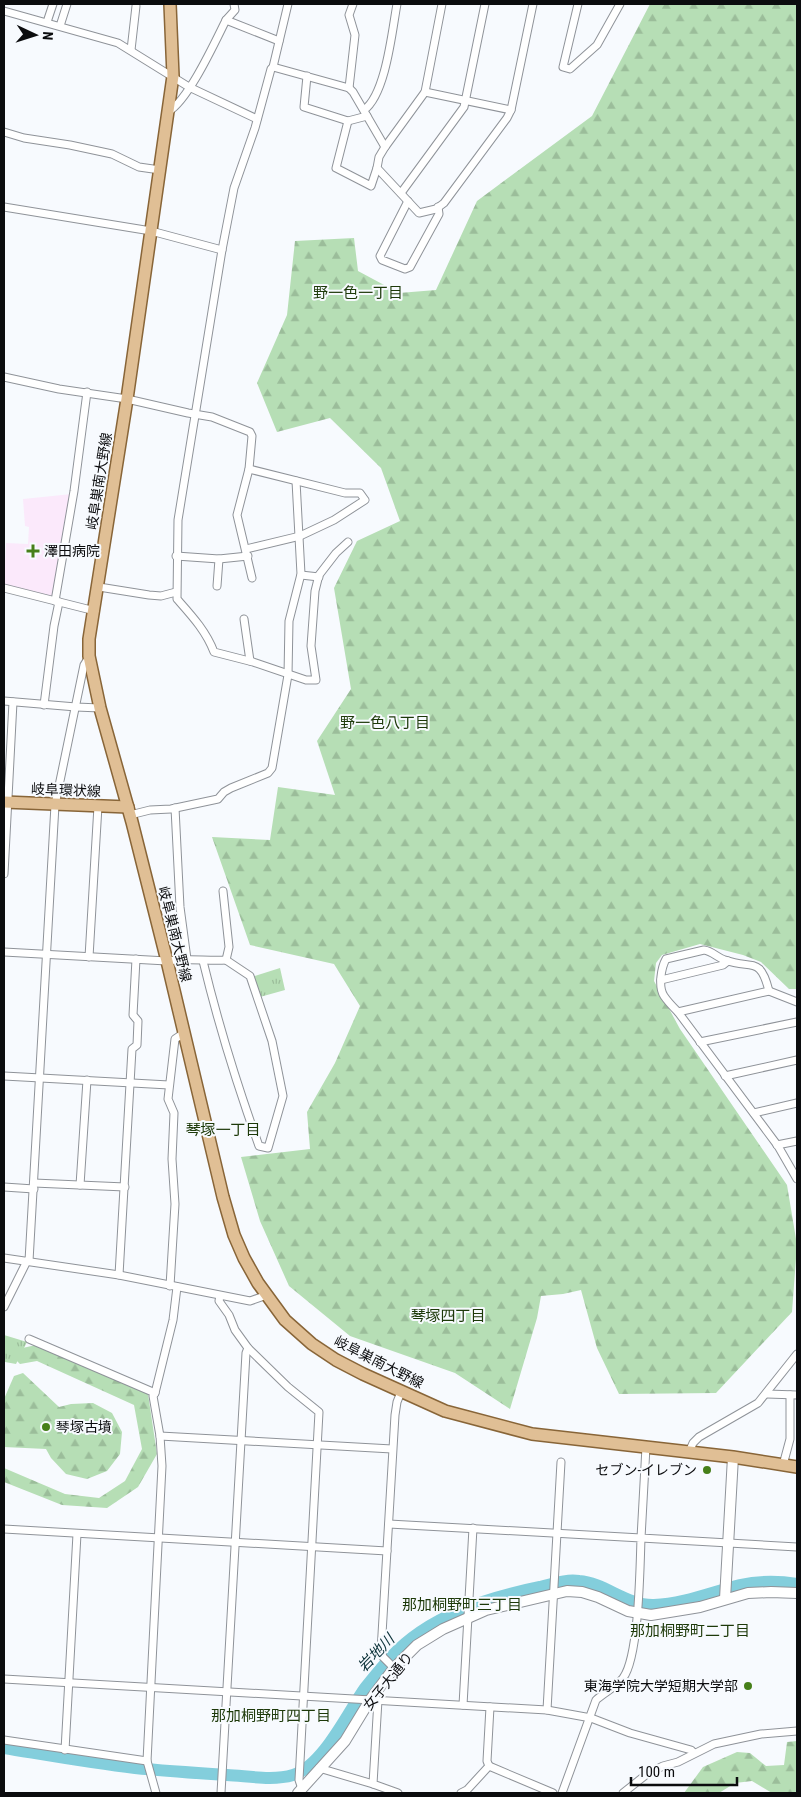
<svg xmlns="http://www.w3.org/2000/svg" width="801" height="1797" font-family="'Roboto Condensed','Noto Sans JP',sans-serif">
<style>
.medical{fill:#fbe9fb}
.forest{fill:url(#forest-firs)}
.park{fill:url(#park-tufts)}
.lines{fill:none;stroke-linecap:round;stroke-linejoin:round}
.river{stroke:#83cedc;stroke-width:12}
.street-casing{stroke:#8f9399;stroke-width:9}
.secondary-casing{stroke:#8f9399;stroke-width:12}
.primary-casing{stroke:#886538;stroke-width:14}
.street{stroke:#fff;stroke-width:7}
.secondary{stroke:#fff;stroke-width:10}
.primary{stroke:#e0bf95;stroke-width:11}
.poi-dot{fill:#467f19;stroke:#f7fafe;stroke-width:2}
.labels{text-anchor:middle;stroke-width:4;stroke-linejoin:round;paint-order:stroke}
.street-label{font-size:14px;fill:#0b0c0e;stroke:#f7fafe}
.poi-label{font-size:14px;fill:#0b0c0e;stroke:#f7fafe;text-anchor:start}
.neighbourhood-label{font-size:15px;fill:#1d3909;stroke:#f7fafe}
.water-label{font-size:15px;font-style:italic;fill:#0b3138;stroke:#f7fafe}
</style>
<defs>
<pattern id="forest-firs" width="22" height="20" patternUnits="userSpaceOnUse" patternTransform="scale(1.25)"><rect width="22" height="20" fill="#b6deb5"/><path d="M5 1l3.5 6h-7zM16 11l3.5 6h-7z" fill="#9bbd9a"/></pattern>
<pattern id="park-tufts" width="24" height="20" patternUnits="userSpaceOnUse" patternTransform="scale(1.25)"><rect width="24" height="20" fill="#b6deb5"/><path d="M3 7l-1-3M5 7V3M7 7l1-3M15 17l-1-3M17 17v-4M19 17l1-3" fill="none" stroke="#9bbd9a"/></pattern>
</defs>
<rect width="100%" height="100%" fill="#f7fafe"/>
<path class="medical" d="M72,494L54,594L51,596L4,585L6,543L28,544L29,527L25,526L23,499Z"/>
<g class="forest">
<path d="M650,4H797V989H789L761,962L743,955L700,944L662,955L656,963L654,981L680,1029L787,1185L797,1245L792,1312L716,1393L619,1394L597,1348L581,1290L563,1294L541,1296L537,1318L510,1409L455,1373L350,1336L289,1286L260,1221L241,1157L310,1149L307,1112L335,1063L360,1006L334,964L250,945L212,837L270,840L278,787L335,795L317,741L351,689L334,588L357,541L400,521L381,468L330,418L277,432L257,383L287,315L295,241L354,238L358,271L399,293L436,290L477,201L592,116Z"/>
<path d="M36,1345L148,1394L157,1454L138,1487L107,1508L62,1505L4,1482V1468L65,1494L99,1498L125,1481L142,1449L134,1405L37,1361L20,1364L17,1361L18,1349Z"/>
<path d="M23,1373L59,1407L71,1404L93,1403L112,1413L122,1432L120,1454L107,1471L87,1479L66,1474L51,1458L46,1449L4,1447V1399L14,1376Z"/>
<path d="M797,1741V1793H772L752,1781L735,1783L719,1793H684L703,1767L737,1752L750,1753L766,1766L784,1765L787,1742Z"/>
</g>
<g class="park">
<path d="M280,968L285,990L260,997L252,977Z"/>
<path d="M4,1335L27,1342L16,1364L5,1362L4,1364Z"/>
</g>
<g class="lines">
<path class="river" d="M4,1748C47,1755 91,1763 135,1768C165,1771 196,1773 227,1775C248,1776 273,1781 293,1775C323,1766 348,1712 365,1688C373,1678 382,1667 391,1657C429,1616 486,1598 540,1587C553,1584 566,1579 579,1581C605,1583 627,1606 654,1605C683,1604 712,1592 740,1585C759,1581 779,1581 797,1584"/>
<defs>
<g id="street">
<path d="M288,4L273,67L271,69L255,128L234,188L222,250L178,520L177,599C192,616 206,631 214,652L253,662L306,680H316L311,646L315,591L319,575L336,553L348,542"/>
<path d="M442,4L425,92L385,147L379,157L377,168L419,213L436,209L444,203L507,118L511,110L533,4"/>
<path d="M578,4L563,67L570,69L597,45L620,4"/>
<path d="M4,11L118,43L189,87L257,119"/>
<path d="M226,20L279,41"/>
<path d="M47,22L53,4"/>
<path d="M60,26L67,4"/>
<path d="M131,50L136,6"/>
<path d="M273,67L349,88L353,92L385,147"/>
<path d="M307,76L304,107L348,121L367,116"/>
<path d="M349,88L355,35L349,15L353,4"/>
<path d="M425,92L511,110"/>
<path d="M364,110C386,94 392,31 397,4"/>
<path d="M168,112C189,99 214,44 226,20L235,10L234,4"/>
<path d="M348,121L336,168L371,186L377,168"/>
<path d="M4,132L24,138L70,145L112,154L139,167L160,170"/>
<path d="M401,193L464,107L485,4"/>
<path d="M408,201L380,256L382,260L405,269L410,267L439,214L438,207"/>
<path d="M4,207L151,231L222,250"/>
<path d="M4,377L59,389L127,399L188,413L212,417L250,432L252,436L249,469L237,515L252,578"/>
<path d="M246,549L300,536L334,520L365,500L360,493H345L249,469"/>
<path d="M176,556L219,559L248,556"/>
<path d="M301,575L319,577"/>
<path d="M217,586L219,559"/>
<path d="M99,587L149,595L161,596L176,592"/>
<path d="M4,588L95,611"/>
<path d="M55,601L74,491L87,392"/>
<path d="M244,619L250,661"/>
<path d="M4,701L76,707L100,708"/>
<path d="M44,705L54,626L59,602"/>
<path d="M175,808L180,907L187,959"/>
<path d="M130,815L150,810L171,809L218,799L224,792L231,788L268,773L272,768L288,675L289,621L301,574L296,481"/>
<path d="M4,874L13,702"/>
<path d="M4,952L167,961C187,958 206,961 226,960"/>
<path d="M89,957L98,806"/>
<path d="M203,961C218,1023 237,1085 259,1146L268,1148L283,1096L272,1041L250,976L226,960L229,947L223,891"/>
<path d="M661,980L723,965L728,961"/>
<path d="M797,1002L769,991L678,1012L778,1146L797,1179"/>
<path d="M678,1012C673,1007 668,1002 664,996C658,987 661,968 666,959L704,950C712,951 718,958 725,960C752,970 760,955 769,991"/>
<path d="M700,1042L797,1022"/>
<path d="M4,1076L169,1085"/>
<path d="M725,1076L797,1060"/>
<path d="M754,1113L797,1103"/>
<path d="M777,1145L797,1141"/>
<path d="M34,1183L125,1187"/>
<path d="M80,1185L87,1080"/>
<path d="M4,1187L34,1189"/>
<path d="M4,1258L119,1275L250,1301L267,1295"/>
<path d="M29,1261L55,805L84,665L89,657"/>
<path d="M119,1275L132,1049L137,1045L138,1021L133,1015L136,959"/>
<path d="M170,1286L175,1204L172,1159L174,1113L168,1099L175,1039L184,1033"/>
<path d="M220,1296L219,1301L229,1315L235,1330L248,1348L288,1387L319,1412L299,1780L302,1789"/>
<path d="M4,1307L27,1261"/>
<path d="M29,1339L155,1393"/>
<path d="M767,1394L797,1395"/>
<path d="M160,1436L392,1449"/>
<path d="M646,1447L641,1538L797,1547"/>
<path d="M689,1452L693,1443L699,1437L758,1403L797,1354"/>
<path d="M783,1465L790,1439V1395"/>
<path d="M389,1524L641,1538C640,1568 639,1657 623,1678C616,1687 605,1692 596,1700L562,1793"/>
<path d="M4,1529L387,1551"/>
<path d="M394,1668L383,1657L381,1651L395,1415L397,1402L401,1392"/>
<path d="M4,1679L547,1710L591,1718L630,1733L691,1750L694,1753"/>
<path d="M378,1700L373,1784L398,1793"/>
<path d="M463,1705L473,1528"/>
<path d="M547,1710L561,1462"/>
<path d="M4,1740L147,1761"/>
<path d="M65,1750L77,1534"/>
<path d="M489,1766L553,1793"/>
<path d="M489,1766L487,1761L490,1707"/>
<path d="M319,1768L373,1784"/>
<path d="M156,1793L147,1761L162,1466L160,1436L153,1396L155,1393L173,1320L177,1287"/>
<path d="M221,1793L246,1353L248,1348"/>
<path d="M461,1793L467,1790L489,1766"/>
<path d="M623,1793L647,1774L663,1766L678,1762L714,1744L761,1734L797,1731"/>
</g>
<g id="secondary">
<path d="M725,1599L733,1457"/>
<path d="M298,1793L345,1741L370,1700L394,1668L417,1645L443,1629L486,1610L567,1591L582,1592L598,1597L628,1611L651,1615L700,1607L748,1593L771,1592L797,1593"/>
</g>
<g id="primary">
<path d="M170,4L173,76L127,399L89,639V656L100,708L132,822L167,961L223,1197L234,1235L244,1258L258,1283L285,1320L312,1344L336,1360L363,1374L445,1411L532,1434L733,1457L797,1467"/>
<path d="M4,802L128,807"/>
</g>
</defs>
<use href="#street" class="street-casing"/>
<use href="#secondary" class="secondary-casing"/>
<use href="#primary" class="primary-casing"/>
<use href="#street" class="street"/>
<use href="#secondary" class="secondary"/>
<use href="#primary" class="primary"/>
</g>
<g class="poi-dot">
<path d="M30.5 543.5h5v5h5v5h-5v5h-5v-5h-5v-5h5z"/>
<circle cx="46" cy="1427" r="5"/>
<circle cx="707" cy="1470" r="5"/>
<circle cx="748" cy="1686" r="5"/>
</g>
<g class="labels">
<g class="street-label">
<text transform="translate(99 481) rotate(-81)" y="5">岐阜巣南大野線</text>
<text transform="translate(66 790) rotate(2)" y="5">岐阜環状線</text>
<text transform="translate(175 934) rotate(76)" y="5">岐阜巣南大野線</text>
<text transform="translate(379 1362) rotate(27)" y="5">岐阜巣南大野線</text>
<text transform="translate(388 1681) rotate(-51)" y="5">女子大通り</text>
</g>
<g class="poi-label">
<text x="44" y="556">澤田病院</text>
<text x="56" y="1432">琴塚古墳</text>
<text x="697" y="1475" text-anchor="end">セブン-イレブン</text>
<text x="738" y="1691" text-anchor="end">東海学院大学短期大学部</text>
</g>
<g class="neighbourhood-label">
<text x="358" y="298">野一色一丁目</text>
<text x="385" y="728">野一色八丁目</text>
<text x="223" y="1135">琴塚一丁目</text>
<text x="448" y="1321">琴塚四丁目</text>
<text x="462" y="1610">那加桐野町三丁目</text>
<text x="690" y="1636">那加桐野町二丁目</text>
<text x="271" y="1721">那加桐野町四丁目</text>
</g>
<g class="water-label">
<text transform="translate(376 1653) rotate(-46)" y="5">岩地川</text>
</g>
</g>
<rect width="801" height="1797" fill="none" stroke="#0b0c0e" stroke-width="10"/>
<g transform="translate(35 35) rotate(94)" stroke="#f7fafe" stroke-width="4" paint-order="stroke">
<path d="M0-4L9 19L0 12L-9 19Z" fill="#0b0c0e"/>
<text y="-8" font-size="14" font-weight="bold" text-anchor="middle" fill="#0b0c0e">N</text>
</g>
<path d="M631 1777v8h106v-8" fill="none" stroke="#0b0c0e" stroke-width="2.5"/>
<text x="638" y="1777" font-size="15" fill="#0b0c0e" stroke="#f7fafe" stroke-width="4" paint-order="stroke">100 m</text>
</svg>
